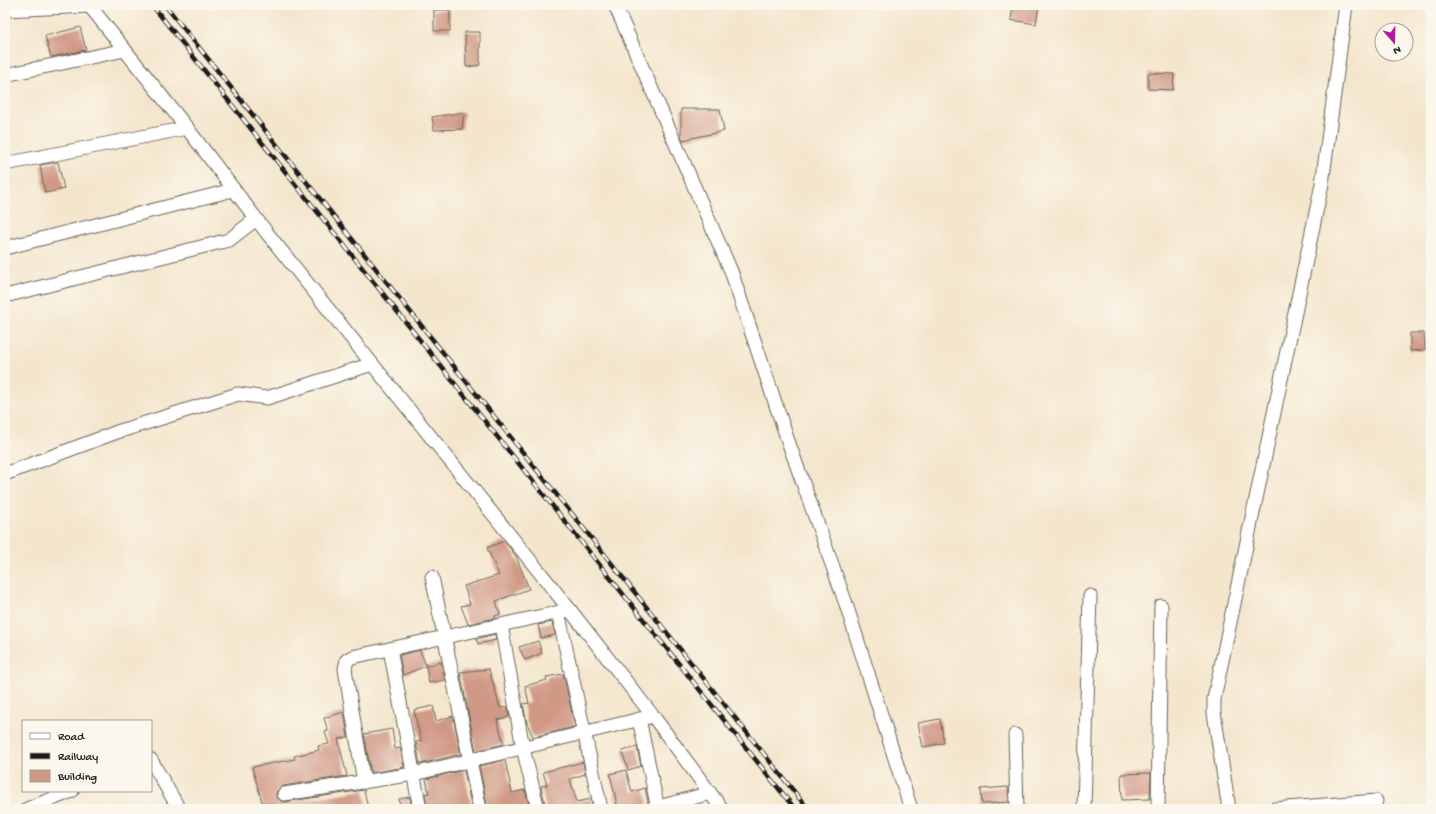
<svg xmlns="http://www.w3.org/2000/svg" width="1436" height="814" font-family="'Gochi Hand',sans-serif">
<style>
.building{fill:#d09985}
.lines{fill:none;stroke-linecap:round;stroke-linejoin:round}
.minor-casing{stroke:#68635a;stroke-width:15}
.minor{stroke:#fff;stroke-width:13}
.rail-casing{stroke:#1c1c1c;stroke-width:4.5}
.rail{stroke:#fbf7ec;stroke-width:3;stroke-dasharray:9;stroke-linecap:butt}
</style>
<rect width="100%" height="100%" fill="#fbf7ec"/>
<filter id="ink" filterUnits="userSpaceOnUse"><feTurbulence type="fractalNoise" baseFrequency=".025" numOctaves="2"/><feDisplacementMap in="SourceGraphic" scale="8" xChannelSelector="R" yChannelSelector="G"/><feConvolveMatrix kernelMatrix="1 2 1 2 8 2 1 2 1" color-interpolation-filters="sRGB"/></filter>
<filter id="wash" filterUnits="userSpaceOnUse"><feTurbulence type="fractalNoise" baseFrequency=".012" numOctaves="4" result="noise"/><feDisplacementMap in="SourceGraphic" scale="16" xChannelSelector="R" yChannelSelector="G"/><feGaussianBlur stdDeviation="0.9" result="paint"/><feColorMatrix in="noise" values="0 0 0 0 0 0 0 0 0 0 0 0 0 0 0 0 0 1.4 0 .05"/><feComposite in="paint" operator="in"/></filter>
<g filter="url(#wash)">
<rect width="100%" height="100%" fill="#f4e6cd"/>
<g id="blocks">
<g class="building">
<path d="M1013,5H1039L1036,24L1011,20Z"/>
<rect x="434" y="10" width="16" height="21"/>
<path d="M80,27L86,50L51,57L45,36Z"/>
<path d="M465,32H480V65L466,67Z"/>
<path d="M1148,73L1174,74L1173,90L1148,89Z"/>
<path d="M681,109H720L724,131L683,140L681,136Z"/>
<path d="M464,112L462,129L434,130L432,117Z"/>
<path d="M58,162L64,189L45,193L40,165Z"/>
<path d="M1410,333H1424L1425,350L1410,351Z"/>
<path d="M504,541L516,556L529,589L496,601L500,614L495,616V618L468,624L461,606L470,604L464,586L499,575L487,548Z"/>
<path d="M552,622L555,635L541,638L538,625Z"/>
<path d="M495,634L496,640L478,644L476,639Z"/>
<path d="M538,641L542,653L525,660L519,647Z"/>
<path d="M420,650L426,666L403,675L399,655Z"/>
<path d="M441,662L445,680L429,683L426,666Z"/>
<path d="M489,669L500,708L508,707L509,717L497,720L504,744L476,751L460,672Z"/>
<path d="M563,674L575,727L533,737L527,723L523,704L529,703L525,686L547,680L546,677Z"/>
<path d="M433,706L436,721L453,716L461,754L420,764L416,742L421,741L414,710Z"/>
<path d="M344,712L348,737L338,739L347,776L283,786L277,791L276,796L281,801L285,802L364,790L368,809H264L252,767L295,759L294,756L319,750L318,746L329,744L325,732L328,731L324,718Z"/>
<path d="M940,719L944,743L923,747L918,723Z"/>
<path d="M392,729L395,749L400,748L404,767L371,773L364,734Z"/>
<path d="M637,747L641,766L628,770L622,751Z"/>
<path d="M505,760L512,793L525,790L530,809H488L479,766Z"/>
<path d="M583,762L585,774L570,779L577,802L591,799L593,809H546L541,786L547,785L543,772Z"/>
<path d="M464,770L472,809H428L425,794L429,793L426,779Z"/>
<path d="M626,770L632,792L645,788L648,802L644,809H640L639,806L636,807L635,805L618,809L610,774Z"/>
<path d="M1151,773L1150,799L1122,800L1121,774Z"/>
<path d="M1008,787L1009,802L982,804L981,789Z"/>
<path d="M410,797L412,809H401L399,799Z"/>
</g>
</g>
</g>
<g filter="url(#ink)">
<use href="#blocks" fill-opacity="0" stroke="#68635a" stroke-width="1"/>
<g class="lines">
<defs>
<g id="minor">
<path d="M89,5L187,128L267,233L570,610L653,716L722,809"/>
<path d="M615,5L731,271L787,438L845,601L911,809"/>
<path d="M5,10L89,6"/>
<path d="M5,75L125,50"/>
<path d="M5,164L187,128"/>
<path d="M5,248L233,190"/>
<path d="M5,296L229,240L256,219"/>
<path d="M5,474L117,432L238,394L267,398L372,364"/>
<path d="M432,577L480,809"/>
<path d="M558,612L601,809"/>
<path d="M501,625L523,748L538,809"/>
<path d="M390,649L420,809"/>
<path d="M639,719L658,809"/>
<path d="M1015,735L1017,809"/>
<path d="M151,760L179,809"/>
<path d="M364,782L345,669L347,660L352,657L570,610"/>
<path d="M284,794L414,774L653,716"/>
<path d="M27,809L72,791"/>
<path d="M652,809L710,793"/>
<path d="M1084,809L1090,596"/>
<path d="M1158,809L1161,606"/>
<path d="M1229,809L1214,713V699L1322,184L1346,5"/>
<path d="M1274,809L1376,801"/>
</g>
</defs>
<use href="#minor" class="minor-casing"/>
<use href="#minor" class="minor"/>
<defs>
<g id="rail">
<path d="M152,5L795,809"/>
<path d="M165,5L808,809"/>
</g>
</defs>
<use href="#rail" class="rail-casing"/>
<use href="#rail" class="rail"/>
</g>
</g>
<rect width="1436" height="814" fill="none" stroke="#fbf7ec" stroke-width="20"/>
<rect x="22" y="720" width="130" height="72" fill="#fbf7ec" stroke="#a29f99"/>
<rect x="30" y="733" width="20" height="6" fill="#ffffff" stroke="#a29f99"/>
<text x="58" y="740" font-size="12" fill="#1c1c1c">Road</text>
<rect x="30" y="753" width="20" height="6" fill="#1c1c1c" stroke="#a29f99"/>
<text x="58" y="760" font-size="12" fill="#1c1c1c">Railway</text>
<rect x="30" y="770" width="20" height="12" fill="#d09985" stroke="#a29f99"/>
<text x="58" y="780" font-size="12" fill="#1c1c1c">Building</text>
<g transform="translate(1394 42) rotate(160)"><circle r="19" fill="#fbf7ec" stroke="#a29f99"/>
<path d="M0-3L7 15L0 10L-7 15Z" fill="#b5179e"/>
<text y="-6" font-size="11" font-weight="bold" text-anchor="middle" fill="#1c1c1c">N</text>
</g>
</svg>
